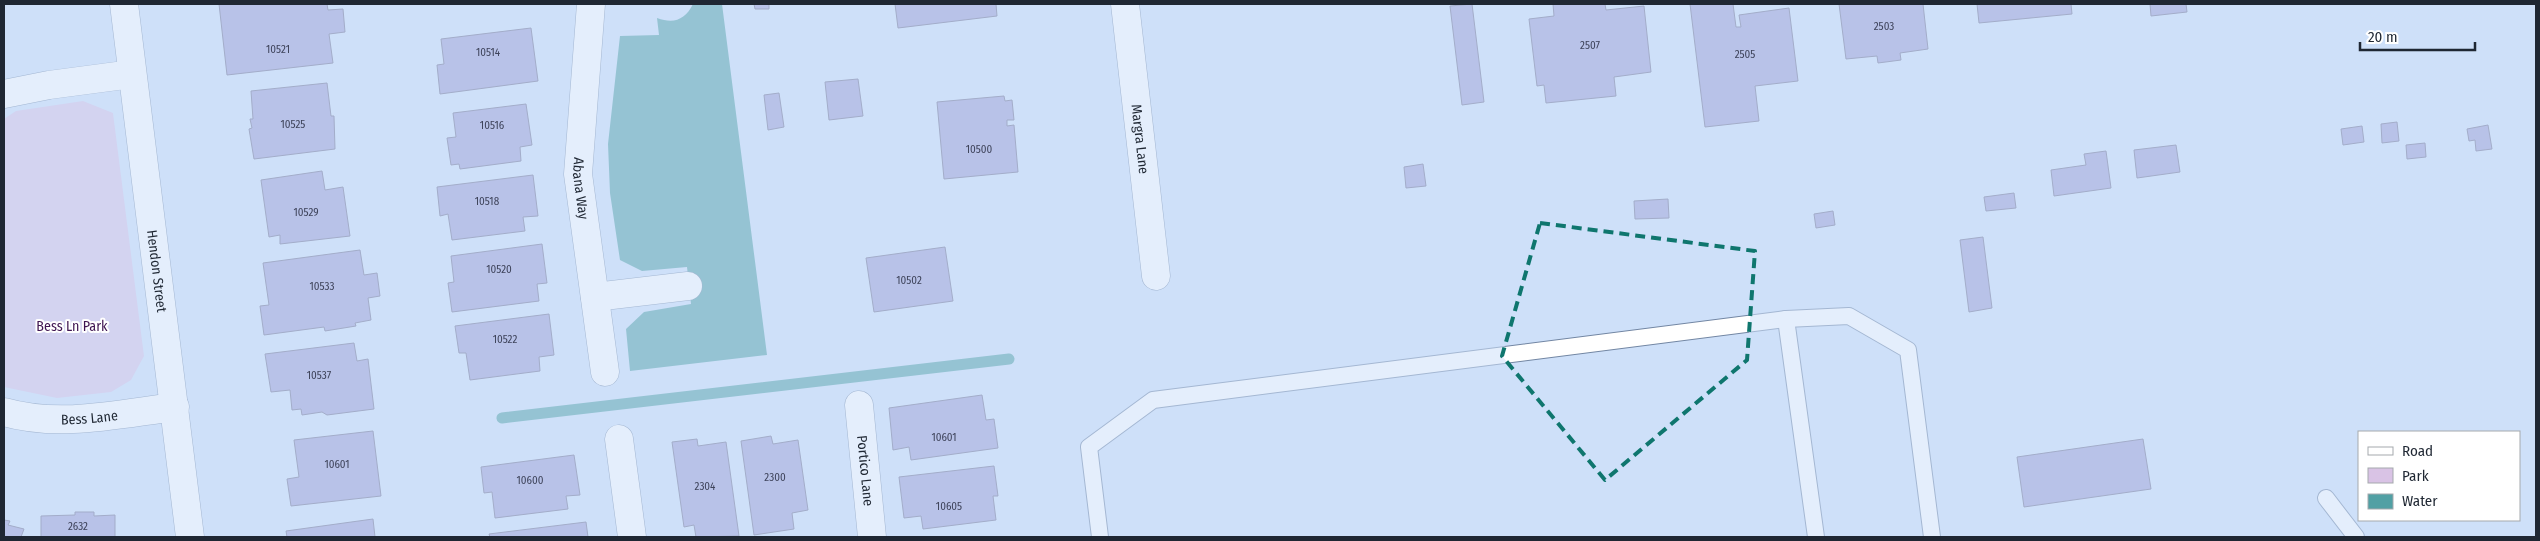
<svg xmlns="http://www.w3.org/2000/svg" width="2540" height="541" font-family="'Fira Sans Condensed',sans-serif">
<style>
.green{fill:#d9c3e5}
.water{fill:#51a0a4}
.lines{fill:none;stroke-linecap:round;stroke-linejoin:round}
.stream{stroke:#51a0a4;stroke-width:11}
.building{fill:#9e9dd2;stroke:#6f6f8f}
.lane-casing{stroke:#7286a3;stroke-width:18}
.street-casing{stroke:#7286a3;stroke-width:29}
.lane{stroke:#fff;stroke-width:16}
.street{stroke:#fff;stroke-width:28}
.marked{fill:none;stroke:#0f766e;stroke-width:4;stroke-dasharray:10 6;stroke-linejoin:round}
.labels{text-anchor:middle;stroke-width:4;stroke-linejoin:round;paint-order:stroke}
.number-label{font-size:11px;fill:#3f445b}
.street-label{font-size:14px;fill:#1f2733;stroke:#fff}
.park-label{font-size:14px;fill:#3f1551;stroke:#fff}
</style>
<rect width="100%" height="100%" fill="#cee0f9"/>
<path class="green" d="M83,101L113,113L144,356L131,380L111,392L57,398L4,387V119L16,111Z"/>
<path class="water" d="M693,4H722L767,355L630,371L626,329L644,312L691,304L687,267L642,271L620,260L610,193L608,144L620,36L659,35L657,18C674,24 685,20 693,4Z"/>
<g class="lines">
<path class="stream" d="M502,418L1009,359"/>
</g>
<g class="building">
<path d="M219,4H327L328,10L343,9L345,32L329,34L333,63L227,75Z"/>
<path d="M754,4H769V9H755Z"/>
<path d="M895,4H996L997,16L898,28Z"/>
<path d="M1472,4L1484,102L1462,105L1450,6Z"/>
<path d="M1553,4H1605L1606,10L1644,6L1651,72L1614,77L1616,96L1546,103L1544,85L1537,86L1529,19L1554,16Z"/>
<path d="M1690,4H1733L1736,27H1741L1739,15L1789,8L1798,81L1755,86L1759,121L1705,127Z"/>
<path d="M1839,4H1923L1928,49L1900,53L1901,60L1878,63L1877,56L1846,59Z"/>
<path d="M1977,4H2071L2072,14L1979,23Z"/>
<path d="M2150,4H2186L2187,12L2151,16Z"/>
<path d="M531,28L538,81L440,94L437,65L444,64L441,39Z"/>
<path d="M858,79L863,116L829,120L825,82Z"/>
<path d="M327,83L331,116H334L335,149L254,159L249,129L252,128L250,119H253L251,91Z"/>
<path d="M779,93L784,127L768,130L764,95Z"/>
<path d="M1004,96L1005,101L1012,100L1014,120H1007V126L1014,125L1018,172L944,179L937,102Z"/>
<path d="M526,104L532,145L520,147L521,161L460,169L459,164L451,165L447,138L456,137L453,113Z"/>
<path d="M2397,122L2399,141L2382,143L2381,124Z"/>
<path d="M2488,125L2492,149L2476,151L2475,140L2469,141L2467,129Z"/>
<path d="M2362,126L2364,142L2343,145L2341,129Z"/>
<path d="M2425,143L2426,157L2407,159L2406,145Z"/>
<path d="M2176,145L2180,172L2137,178L2134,150Z"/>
<path d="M2106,151L2111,188L2054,196L2051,170L2086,165L2084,154Z"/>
<path d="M1423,164L1426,186L1406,188L1404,167Z"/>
<path d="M322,171L325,190L343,187L350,236L280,244V235L269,237L261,180Z"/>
<path d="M533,175L538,216L523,217L525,231L452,240L448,214L440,216L437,187Z"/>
<path d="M2014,193L2016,208L1986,211L1984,197Z"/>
<path d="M1668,199L1669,218L1635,219L1634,201Z"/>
<path d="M1833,211L1835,225L1816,228L1814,214Z"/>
<path d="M1983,237L1992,308L1969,312L1960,240Z"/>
<path d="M542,244L547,283L537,284L539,301L452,312L448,283L454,282L451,256Z"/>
<path d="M945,247L953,301L874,312L866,258Z"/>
<path d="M360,250L364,275L377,273L380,296L368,298L371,320L355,323L356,326L325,331L324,327L264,335L260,306L269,305L263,263Z"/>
<path d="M549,314L554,355L539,357L540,371L470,380L466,353H459L455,326Z"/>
<path d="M354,343L357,361L368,359L374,409L327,415L322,412L302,415L301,409L292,410L290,390L271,392L265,354Z"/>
<path d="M982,395L986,420L994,419L998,448L911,460L909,447L893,450L889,408Z"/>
<path d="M373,431L381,496L291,506L287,479L299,477L294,440Z"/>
<path d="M771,436L773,444L798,440L808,510L792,513L794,529L754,535L741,441Z"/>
<path d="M697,439L698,446L726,442L739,536L696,537L694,525L684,527L672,442Z"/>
<path d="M2143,439L2151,489L2024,507L2017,457Z"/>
<path d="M574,455L580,495L566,496L568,509L495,518L492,492L484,493L481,467Z"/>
<path d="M994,466L998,496H993L996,520L923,529L921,516L904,518L899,477Z"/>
<path d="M75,512H94V516L115,515V537H41V516L75,515Z"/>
<path d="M373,519L375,537H287L286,531Z"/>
<path d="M4,520L10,521L8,525L24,529L21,537H4Z"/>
<path d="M586,522L588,537H490L489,534Z"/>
</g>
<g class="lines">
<defs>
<g id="lane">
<path d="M1786,319L1816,537"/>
<path d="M2326,498L2356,537"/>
<path d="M1100,537L1089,447L1153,400L1786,319L1849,316L1908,350L1932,537"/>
</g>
<g id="street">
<path id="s1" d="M124,4L190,537"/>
<path id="s2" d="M591,4L578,174L605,372"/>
<path id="s3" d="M1125,4L1156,276"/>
<path d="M4,94L49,85L132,74"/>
<path d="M595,297L688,286"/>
<path id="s4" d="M859,405L872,537"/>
<path id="s5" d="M4,412C60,428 118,414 175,407"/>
<path d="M619,439L632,537"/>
</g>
</defs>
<use href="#lane" class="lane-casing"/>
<use href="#street" class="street-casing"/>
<use href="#lane" class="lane"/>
<use href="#street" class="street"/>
</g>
<path d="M0 0H2540V541H0ZM1540,223L1755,251L1747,360L1605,480L1502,356Z" fill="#cee0f9" fill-opacity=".55" fill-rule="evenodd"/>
<path class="marked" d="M1540,223L1755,251L1747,360L1605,480L1502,356Z"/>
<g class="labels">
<g class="number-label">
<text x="1884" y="30">2503</text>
<text x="1590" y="49">2507</text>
<text x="278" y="53">10521</text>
<text x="488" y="56">10514</text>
<text x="1745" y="58">2505</text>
<text x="293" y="128">10525</text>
<text x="492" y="129">10516</text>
<text x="979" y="153">10500</text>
<text x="487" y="205">10518</text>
<text x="306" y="216">10529</text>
<text x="499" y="273">10520</text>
<text x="909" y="284">10502</text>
<text x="322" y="290">10533</text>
<text x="505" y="343">10522</text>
<text x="319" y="379">10537</text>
<text x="944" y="441">10601</text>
<text x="337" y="468">10601</text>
<text x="775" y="481">2300</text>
<text x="530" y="484">10600</text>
<text x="705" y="490">2304</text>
<text x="949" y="510">10605</text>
<text x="78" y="530">2632</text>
</g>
<g class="street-label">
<text dy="5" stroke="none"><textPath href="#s3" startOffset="136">Margra Lane</textPath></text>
<text dy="5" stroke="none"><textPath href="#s2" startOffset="185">Abana Way</textPath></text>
<text dy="5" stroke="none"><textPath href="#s1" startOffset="269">Hendon Street</textPath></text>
<text dy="5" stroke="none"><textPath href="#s5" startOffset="86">Bess Lane</textPath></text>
<text dy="5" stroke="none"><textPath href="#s4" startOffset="66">Portico Lane</textPath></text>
</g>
<g class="park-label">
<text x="72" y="331">Bess Ln Park</text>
</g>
</g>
<rect width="2540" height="541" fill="none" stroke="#1f2733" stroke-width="10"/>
<rect x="2358" y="431" width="162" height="90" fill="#ffffff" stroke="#a5a9ad"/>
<rect x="2368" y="447" width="25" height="8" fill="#ffffff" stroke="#a5a9ad"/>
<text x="2402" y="456" font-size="15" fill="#1f2733">Road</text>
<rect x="2368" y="468" width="25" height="15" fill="#d9c3e5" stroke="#a5a9ad"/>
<text x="2402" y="481" font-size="15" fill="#1f2733">Park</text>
<rect x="2368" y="494" width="25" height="15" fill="#51a0a4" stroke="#a5a9ad"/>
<text x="2402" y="506" font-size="15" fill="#1f2733">Water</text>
<path d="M2360 42v8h115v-8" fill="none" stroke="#1f2733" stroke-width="2.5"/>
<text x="2368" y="42" font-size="15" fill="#1f2733" stroke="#ffffff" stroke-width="4" paint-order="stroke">20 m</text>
</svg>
